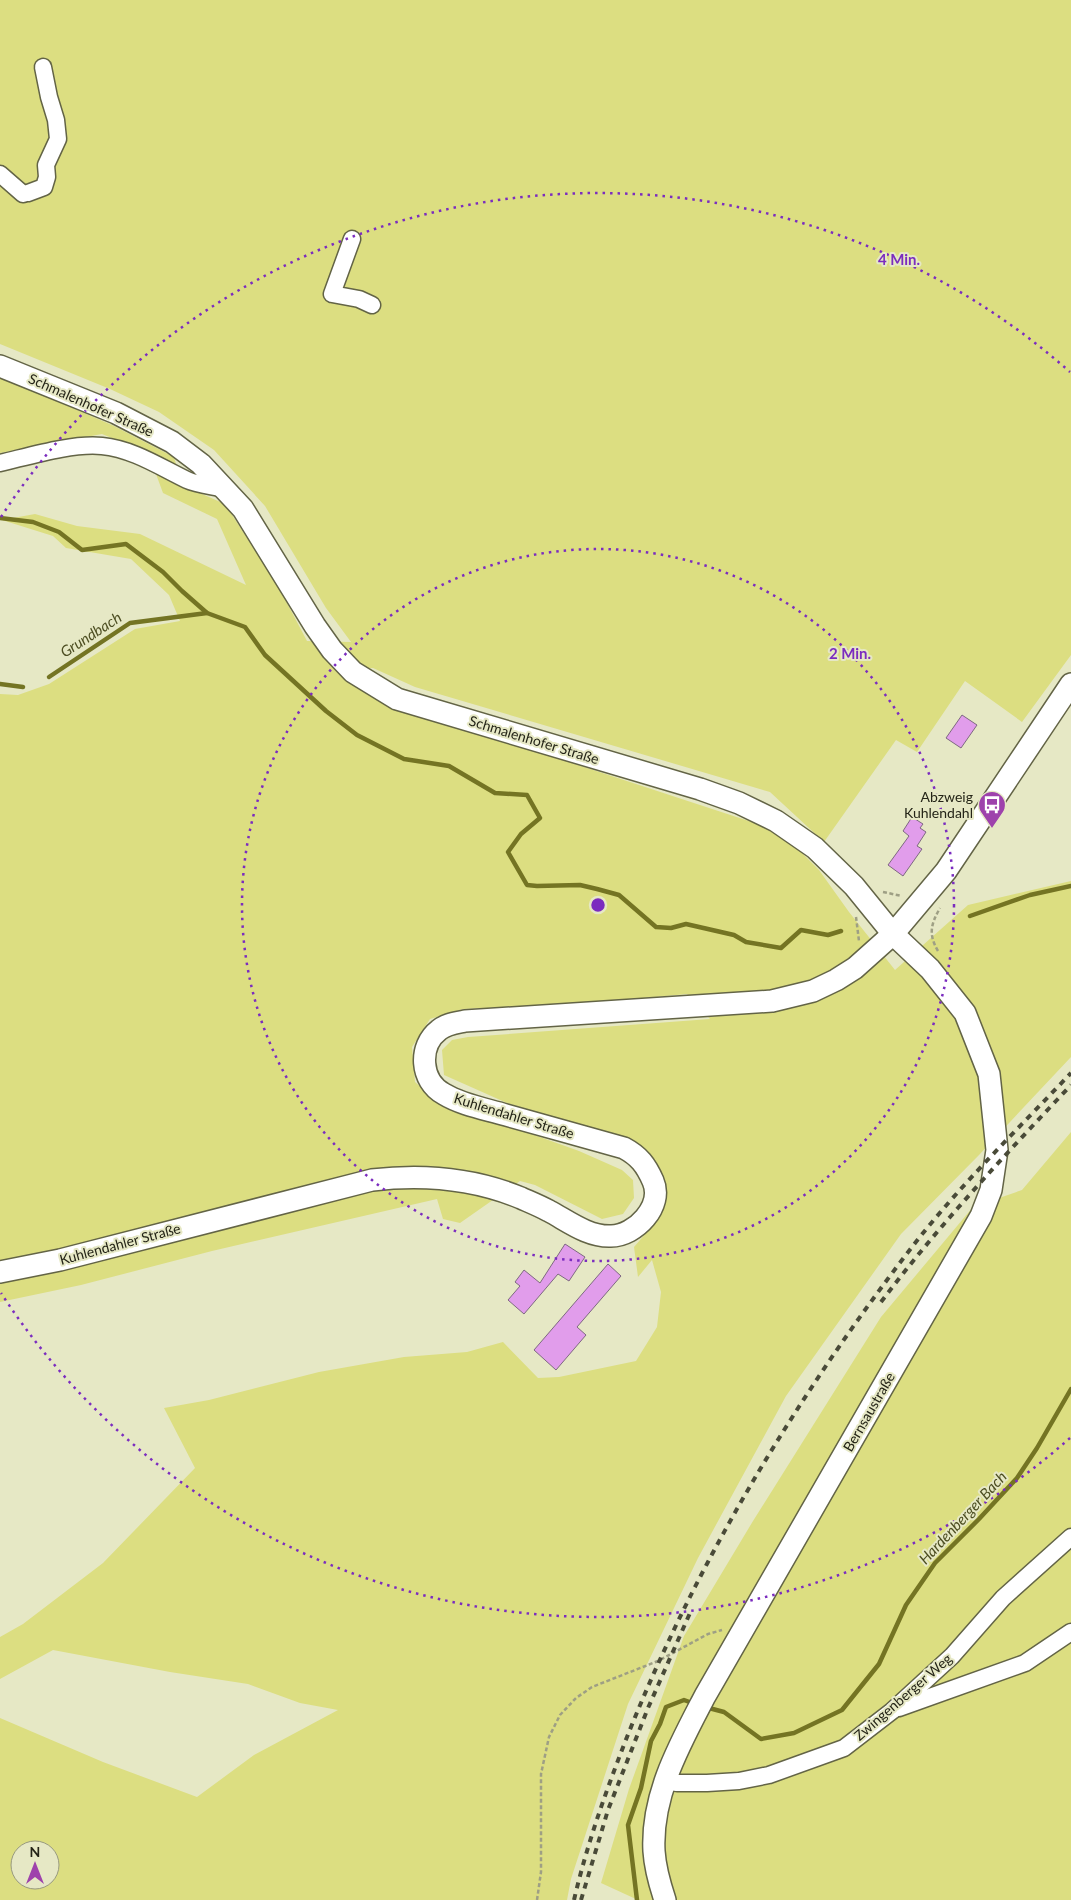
<svg xmlns="http://www.w3.org/2000/svg" width="1071" height="1900" font-family="Lato,sans-serif">
<style>
.green{fill:#dcde81;fill-rule:evenodd}
.lines{fill:none;stroke-linecap:round;stroke-linejoin:round}
.stream{stroke:#747423;stroke-width:4.5}
.building{fill:#e19deb;stroke:#7e6981}
.minor-casing{stroke:#636446;stroke-width:19}
.major-casing{stroke:#636446;stroke-width:24}
.path{stroke:#9e9f84;stroke-width:2.5;stroke-dasharray:4 2.5;stroke-linecap:butt}
.minor{stroke:#fff;stroke-width:16}
.major{stroke:#fff;stroke-width:21}
.rail{stroke:#494a38;stroke-width:4;stroke-dasharray:6 6;stroke-linecap:butt}
.ring{fill:none;stroke:#7b2cbf;stroke-width:2.5;stroke-dasharray:2.5 5}
.labels{text-anchor:middle;stroke-width:4;stroke-linejoin:round;paint-order:stroke}
.street-label{font-size:14px;fill:#242417;stroke:#e6e8c5}
.poi-label{font-size:14px;fill:#242417;stroke:#e6e8c5;text-anchor:end}
.water-label{font-size:15px;font-style:italic;fill:#4d4e22;stroke:#e6e8c5}
.centre{fill:#7b2cbf;stroke:#e6e8c5;stroke-width:2.5}
.ring-label{font-size:15px;text-anchor:middle;font-weight:bold;fill:#7b2cbf;stroke:#e6e8c5;stroke-width:4;stroke-linejoin:round;paint-order:stroke}
</style>
<rect width="100%" height="100%" fill="#e6e8c5"/>
<g class="green">
<path d="M0,0H1071V655L1022,722L965,681L917,752L896,740L824,842L770,792L415,687L373,668L336,670L346,680L377,699L764,826L796,847L819,870L849,912L895,970L968,905L1071,881V1057L979,1155L901,1234L786,1396L698,1558L628,1704L571,1879L567,1900H0V1718L103,1762L197,1797L254,1755L338,1710L300,1703L248,1684L170,1672L53,1650L0,1679V1637L23,1624L103,1563L195,1468L164,1408L209,1400L319,1372L404,1357L467,1352L503,1342L538,1378L559,1377L636,1361L657,1327L661,1292L652,1260L638,1277L634,1247L653,1225L661,1184L572,1123L507,1103L444,1075L442,1050L452,1040L468,1037L710,1019L687,994L580,1004L463,1009L430,1019L412,1047L415,1082L444,1107L512,1127L579,1151L622,1170L633,1180L634,1198L623,1214L602,1219L535,1185L520,1181L460,1223L443,1219L437,1199L212,1251L81,1285L0,1302V694L18,695L49,684L135,629L180,621L169,595L131,559L66,548L53,536L2,520L35,514L77,526L140,534L246,585L217,519L163,493L156,474L225,504L277,584L307,641L351,642L326,608L265,506L214,450L159,412L110,389L0,344ZM20,1850H50V1880H20Z"/>
<path d="M0,377L112,425L174,457L176,464L102,434L0,453Z"/>
<path d="M1071,1132V1900H638L601,1883L629,1789L684,1636L753,1521L881,1317L973,1207L1022,1190Z"/>
</g>
<g class="lines">
<g class="stream">
<path d="M0,518L33,522L59,532L82,550L126,544L163,572L182,591L207,613L245,627L265,655L326,711L357,735L404,759L449,766L495,793L527,795L540,818L521,834L508,852L527,885L537,886L580,885L597,889L619,895L656,927L671,928L686,924L734,935L746,942L781,948L801,930L828,935L841,931"/>
<path d="M49,677L130,623L207,613"/>
<path d="M0,684L23,687"/>
<path d="M970,916L1030,895L1071,886"/>
<path d="M705,1707L724,1712L761,1739L794,1733L842,1710L879,1664L906,1605L935,1563L979,1519L1017,1478L1037,1448L1071,1389"/>
<path d="M637,1900L628,1825L641,1788L651,1741L660,1724L666,1707L684,1700L695,1704"/>
</g>
</g>
<g class="building">
<path d="M962,715L977,725L961,748L946,738Z"/>
<path d="M912,817L923,824L920,828L926,832L917,846L922,849L903,876L888,865L909,836L903,831Z"/>
<path d="M565,1244L585,1257L569,1281L558,1274L524,1314L508,1300L520,1286L515,1282L524,1270L540,1283Z"/>
<path d="M608,1264L621,1276L577,1327L586,1335L556,1370L534,1350Z"/>
</g>
<g class="lines">
<defs>
<g id="minor">
<path d="M0,174L23,194"/>
<path d="M28,193L44,187L47,177L46,165L58,139L56,120L49,97L43,67"/>
<path d="M352,239L332,294L359,299L372,305"/>
<path d="M0,463C30,456 72,443 102,446C133,449 160,467 187,480C198,485 213,486 225,489"/>
<path d="M899,1708L1025,1663L1071,1632"/>
<path d="M665,1781L677,1783H707L739,1781L769,1775L844,1748L892,1711L952,1656L1003,1598L1071,1537"/>
</g>
<g id="major">
<path d="M0,366L116,413L172,442L201,464L243,509L315,626L332,650L353,672L397,699L700,789L739,803L776,821L815,848L854,886L893,934L930,969L965,1013L989,1074L997,1150L991,1190L981,1216L705,1696C680,1744 651,1795 654,1851C655,1867 660,1885 665,1900"/>
<path d="M0,1272L60,1260L372,1180C423,1174 473,1178 521,1198C530,1202 540,1206 549,1211C568,1221 588,1237 611,1236C635,1236 664,1206 653,1181C646,1165 639,1156 624,1148C585,1137 545,1126 506,1115C486,1109 462,1105 444,1094C420,1081 418,1046 439,1030C446,1024 456,1023 465,1021L772,1001L813,991L836,980L855,968L893,934L946,871L1071,684"/>
</g>
</defs>
<use href="#minor" class="minor-casing"/>
<use href="#major" class="major-casing"/>
<g class="path">
<path d="M883,892L902,896"/>
<path d="M856,917L859,941"/>
<path d="M938,951C928,934 931,924 940,908"/>
<path d="M537,1900L541,1872V1774L549,1737L560,1715L576,1698L592,1687L658,1661L708,1634L722,1630"/>
</g>
<use href="#minor" class="minor"/>
<use href="#major" class="major"/>
<g class="rail">
<path d="M881,1302C939,1225 1005,1155 1071,1085"/>
<path d="M574,1900C587,1844 606,1791 627,1737C697,1561 797,1396 912,1247C960,1185 1017,1130 1071,1073"/>
<path d="M581,1900L608,1810L648,1708L690,1613"/>
</g>
</g>
<g class="ring">
<circle cx="598" cy="905" r="356"/>
<path d="M1070 1438A712 712 0 0 1 1 1293M1 517A712 712 0 0 1 1070 372"/>
</g>
<defs>
<symbol id="bus-pin" viewBox="-11 -11 22 30"><path d="M0 17L-7.5 6A9.5 9.5 0 1 1 7.5 6Z" fill="#9e42ac" stroke="#e6e8c5"/><path d="M-5-6H5V4H4V6H2V4H-2V6H-4V4H-5ZM-3.5-4V0h7V-4ZM-3.5 1.2v1.5H-2V1.2ZM2 1.2v1.5H3.5V1.2Z" fill="#fff"/></symbol>
</defs>
<g fill-rule="evenodd">
<use href="#bus-pin" x="976" y="789" width="32" height="43"/>
</g>
<g class="labels">
<g class="street-label">
<text transform="translate(91 405) rotate(24)" y="5">Schmalenhofer Straße</text>
<text transform="translate(534 740) rotate(17)" y="5">Schmalenhofer Straße</text>
<text transform="translate(514 1116) rotate(17)" y="5">Kuhlendahler Straße</text>
<text transform="translate(120 1244) rotate(-15)" y="5">Kuhlendahler Straße</text>
<text transform="translate(869 1412) rotate(-60)" y="5">Bernsaustraße</text>
<text transform="translate(903 1697) rotate(-41)" y="5">Zwingenberger Weg</text>
</g>
<g class="poi-label">
<text x="973" y="802">Abzweig<tspan x="973" dy="16">Kuhlendahl</tspan></text>
</g>
<g class="water-label">
<text transform="translate(91 635) rotate(-33)" y="5">Grundbach</text>
<text transform="translate(963 1518) rotate(-47)" y="5">Hardenberger Bach</text>
</g>
</g>
<circle cx="598" cy="905" r="8" class="centre"/>
<g class="ring-label">
<text x="899" y="265">4 Min.</text>
<text x="850" y="659">2 Min.</text>
</g>
<g transform="translate(35 1865)"><circle r="24" fill="#e6e8c5" stroke="#989a7f"/>
<path d="M0-4L9 19L0 12L-9 19Z" fill="#9e42ac"/>
<text y="-8" font-size="14" font-weight="bold" text-anchor="middle" fill="#242417">N</text>
</g>
</svg>
